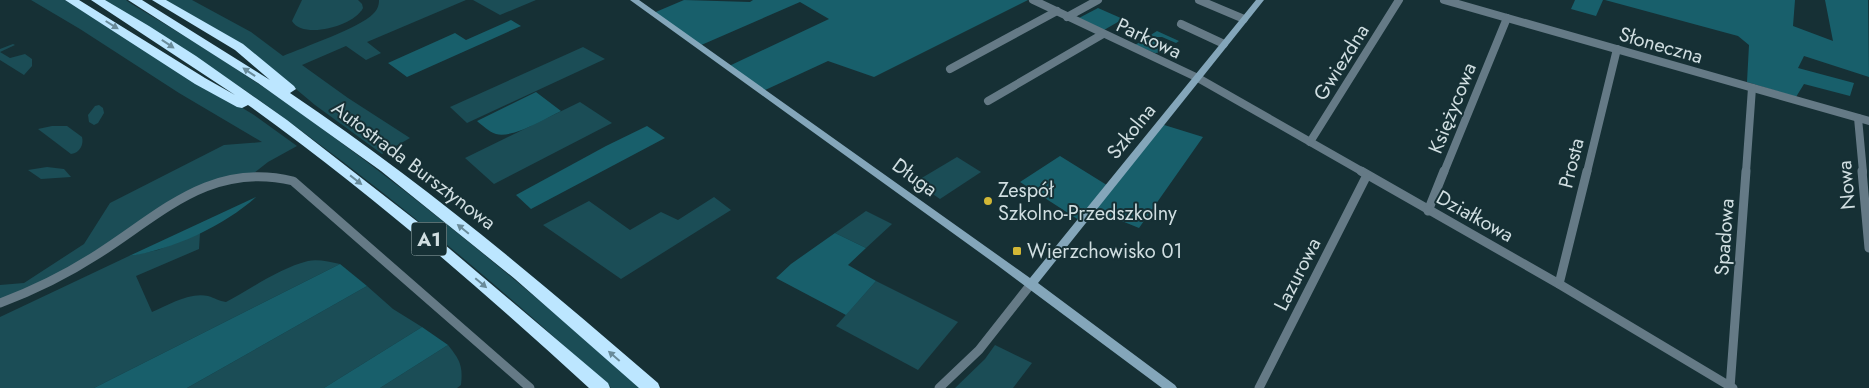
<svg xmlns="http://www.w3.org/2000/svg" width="1869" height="388" font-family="Jost,sans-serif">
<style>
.green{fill:#1b4d56}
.forest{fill:#185f6b}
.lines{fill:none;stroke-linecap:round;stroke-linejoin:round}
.street-far1{stroke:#657a86;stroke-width:8}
.street{stroke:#657a86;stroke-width:9}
.secondary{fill:#84a6ba;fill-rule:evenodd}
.highway{fill:#bce6ff;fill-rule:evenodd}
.oneway{fill:#698b9a}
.poi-dot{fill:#d2b736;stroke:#163035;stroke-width:2}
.labels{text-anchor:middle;stroke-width:4;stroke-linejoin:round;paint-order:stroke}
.shield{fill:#163035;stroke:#98aaad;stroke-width:1}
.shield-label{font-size:19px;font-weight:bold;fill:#d0dee1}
.street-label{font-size:20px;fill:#d0dee1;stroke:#163035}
.poi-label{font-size:20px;fill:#d0dee1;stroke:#163035;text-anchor:start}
</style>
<rect width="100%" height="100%" fill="#163035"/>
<g class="green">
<path d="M31,0H65L254,115L297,146L268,162L254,173L221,178L63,274L0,300V285L24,283L84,244L110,203L224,145L262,142L179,93L80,29Z"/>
<path d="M104,0H126L130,3C194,41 257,81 317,125C430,207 536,296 640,388H611C512,298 411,211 303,132C239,84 172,41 104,0Z"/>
<path d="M165,0H192L251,32L283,56C302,48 361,27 373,14C377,10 379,6 379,0H466L367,42L381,53L366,60L346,46L302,65L348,98L410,138L382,154L315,105L278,74Z"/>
<path d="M302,0H358L362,4L363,8C354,26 303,40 292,21Z"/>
<path d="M473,0H536L500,15Z"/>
<path d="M13,44L15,45L0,52L10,58L25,54L32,59V66L24,75L0,60V49Z"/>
<path d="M583,47L605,59L467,123L450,107Z"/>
<path d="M580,102L612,123L494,184L465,158Z"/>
<path d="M99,105L103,108L104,113L98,123L94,125L89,122L88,115L95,106Z"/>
<path d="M52,126H67L82,137C84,144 80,153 71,154L38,129Z"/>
<path d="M957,157L981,172L940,199L915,182Z"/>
<path d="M47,167L64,169L71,177L41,179L28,170Z"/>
<path d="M714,197L731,210L621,279L543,225L589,201L630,230L661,212L678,220Z"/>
<path d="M866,211L892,224L866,248L835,233Z"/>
<path d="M200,233L199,249L136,276L152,312C169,305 189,292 208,296C215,298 219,301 226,302C252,288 280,268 308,261C318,259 330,262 340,264L94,388H0V317L129,256L158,250Z"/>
<path d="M876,281L958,322L918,370L836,326Z"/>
<path d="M367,286L393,309L422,327L324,388H187Z"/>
<path d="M448,345C460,360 463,366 461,385L457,388H380Z"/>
<path d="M995,345L1032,363L1013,388H955L985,359Z"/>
</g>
<g class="forest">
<path d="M684,0L750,2L753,0H1028L874,77L828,61L763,91L729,66L829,19L800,2L699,46L651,14Z"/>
<path d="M1575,0H1603L1596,16L1571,9Z"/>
<path d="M1605,0H1795L1793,26L1833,41L1825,0H1868L1869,77L1804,56L1798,68L1854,83L1850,96L1804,84L1796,97L1747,82L1749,45L1738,36Z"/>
<path d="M1098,8L1123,19L1104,30L1079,18Z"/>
<path d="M511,20L521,26L407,77L388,63L455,33L466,40Z"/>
<path d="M1157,31L1179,41L1176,43L1162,37H1156L1176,51L1155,53L1135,45Z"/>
<path d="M536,92L561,111C546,118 512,139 496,134C489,132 482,125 477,121Z"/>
<path d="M1161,124L1203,137L1139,228L1092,209L1082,222L1020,182L1060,156L1110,187Z"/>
<path d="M647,126L665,138L531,209L516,195L606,146Z"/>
<path d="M256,197C224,226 172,250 129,256Z"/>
<path d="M835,233L866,248L848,265L876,281L846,315L776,278L791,264Z"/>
<path d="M340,264L367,286L187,388H94Z"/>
<path d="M422,327L448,345L380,388H324Z"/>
</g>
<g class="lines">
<g class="street-far1">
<path d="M1033,0L1198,78L1363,172"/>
<path d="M1199,0L1244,19"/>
<path d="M1444,0L1869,121"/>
<path d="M1067,17L1098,0"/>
<path d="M1181,24L1224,44"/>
<path d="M950,69L1057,11"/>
<path d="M988,101L1103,34"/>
<path d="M1858,118L1863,172"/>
<path d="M1310,142L1399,0"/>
<path d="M1444,172L1507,18"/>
<path d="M1587,172L1617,49"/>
<path d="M1746,172L1752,88"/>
</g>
<g class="street">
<path d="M1361,171L1559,284L1733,388"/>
<path d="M1862,171L1869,248"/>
<path d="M1428,211L1444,171"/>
<path d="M1559,284L1587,171"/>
<path d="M0,303C35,290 67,274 98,254C162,213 211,161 293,181L530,388"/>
<path d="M939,388L979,350L1031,284"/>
<path d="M1259,388L1367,175"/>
<path d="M1730,388L1746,171"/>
</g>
<path class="secondary" d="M630,0H639L1030,278L1256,0H1264L1038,283L1175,385L1177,388H1162L997,265Z"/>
<g class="highway">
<path d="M65,0H79L205,78L235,95L91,0H105L149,26L196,56L287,120L418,222L608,383L610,388H589C480,288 368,191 248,105L242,108L237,107L195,84Z"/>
<path d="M128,0H142L270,80L235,50L152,0H166L243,44L294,86L296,89L290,93C420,180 539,280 658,383L660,388H639L515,279L381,171L258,83Z"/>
</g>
</g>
<defs><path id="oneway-solid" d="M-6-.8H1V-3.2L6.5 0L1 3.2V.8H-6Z" transform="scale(1.25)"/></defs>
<g class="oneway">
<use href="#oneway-solid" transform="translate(112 25) rotate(32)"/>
<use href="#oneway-solid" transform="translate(168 44) rotate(34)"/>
<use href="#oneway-solid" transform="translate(249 72) rotate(-146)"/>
<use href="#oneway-solid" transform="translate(356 180) rotate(38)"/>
<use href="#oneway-solid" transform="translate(463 229) rotate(-141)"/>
<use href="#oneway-solid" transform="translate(481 283) rotate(40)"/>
<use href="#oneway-solid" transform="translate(614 356) rotate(-139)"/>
</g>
<g class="poi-dot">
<circle cx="988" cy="201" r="5"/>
<rect x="1012" y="246" width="10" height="10" rx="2.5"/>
</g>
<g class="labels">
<rect class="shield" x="411.5" y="222.5" width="35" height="33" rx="4"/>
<g class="shield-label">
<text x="429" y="246">A1</text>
</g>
<g class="street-label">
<text transform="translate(1149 38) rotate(25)" y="7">Parkowa</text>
<text transform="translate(1661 45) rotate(16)" y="7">Słoneczna</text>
<text transform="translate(1341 62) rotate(-58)" y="7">Gwiezdna</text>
<text transform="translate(1452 108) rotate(-68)" y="7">Księżycowa</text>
<text transform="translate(1131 131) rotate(-51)" y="7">Szkolna</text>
<text transform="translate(1571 163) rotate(-76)" y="7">Prosta</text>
<text transform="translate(414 165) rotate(37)" y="7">Autostrada Bursztynowa</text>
<text transform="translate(915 177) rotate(36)" y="7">Długa</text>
<text transform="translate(1846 185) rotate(-95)" y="7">Nowa</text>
<text transform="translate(1475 216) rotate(29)" y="7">Działkowa</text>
<text transform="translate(1724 237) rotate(-86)" y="7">Spadowa</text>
<text transform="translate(1297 274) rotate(-63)" y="7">Lazurowa</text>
</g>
<g class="poi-label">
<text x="998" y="197">Zespół<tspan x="998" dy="23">Szkolno-Przedszkolny</tspan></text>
<text x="1027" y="258">Wierzchowisko 01</text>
</g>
</g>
</svg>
